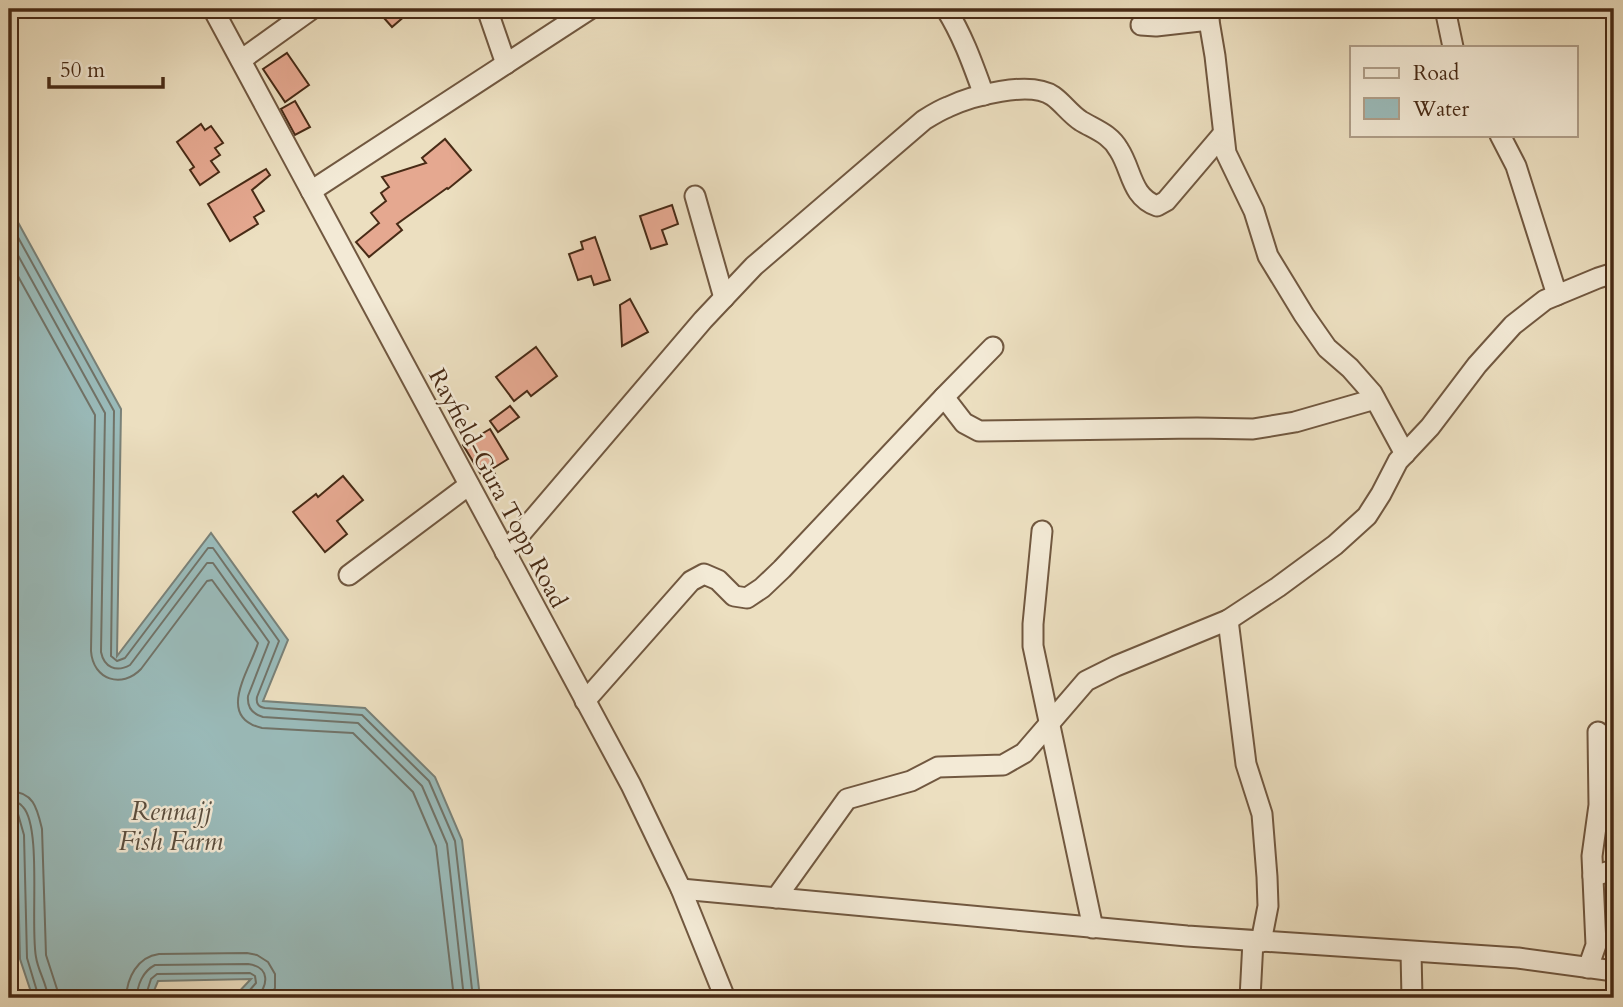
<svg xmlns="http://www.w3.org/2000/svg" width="1623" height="1007" font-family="Cardo,serif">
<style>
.water{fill:#9abbba;stroke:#798178;stroke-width:2}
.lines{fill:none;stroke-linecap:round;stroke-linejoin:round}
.shore{stroke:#717368;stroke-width:2}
.building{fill:#e5a890;stroke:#482b16;stroke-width:2}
.minor-casing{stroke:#715840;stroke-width:23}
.minor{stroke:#f3ead6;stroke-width:19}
.labels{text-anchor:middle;stroke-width:5;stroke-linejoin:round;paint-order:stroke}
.street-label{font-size:24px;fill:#482b16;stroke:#f3ead6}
.water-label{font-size:26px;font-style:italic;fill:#5c4f3f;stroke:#f3ead6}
</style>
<rect width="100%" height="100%" fill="#ecdfc0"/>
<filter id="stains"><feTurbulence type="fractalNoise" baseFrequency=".00286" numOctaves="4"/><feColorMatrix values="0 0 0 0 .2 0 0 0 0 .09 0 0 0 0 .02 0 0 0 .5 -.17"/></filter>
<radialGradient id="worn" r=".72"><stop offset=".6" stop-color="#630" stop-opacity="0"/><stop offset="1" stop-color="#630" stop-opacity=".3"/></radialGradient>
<path class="water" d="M9,206L121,409L117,656L211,533L288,640L263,701L365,708L435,777L462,840L480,998H233L251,979L158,981L151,998H33L20,959L17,836L9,805Z"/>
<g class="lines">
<g class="shore">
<path d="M9,221L114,411L111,656L117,661L125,658L208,548H213L279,641L257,697C256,703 258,707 265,708L362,715L429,781L455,841L473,998"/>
<path d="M9,239L105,413L101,652C104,667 116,673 130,665L207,563H213L269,642L248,696C247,707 252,714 263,717L358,723L422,786L447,844L464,998"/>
<path d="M9,260L95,415L91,651C93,680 122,689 141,669L207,581L212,580L258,643C250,670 215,717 262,728L353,733L413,792L436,846L454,998"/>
<path d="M9,791C34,792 37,808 42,829L46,955L57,989L58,998"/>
<path d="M9,801C15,802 19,802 23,807C42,827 30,926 36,957C38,971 47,984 48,998"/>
<path d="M9,810L14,811L18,814L24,835L27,958L39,998"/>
<path d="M126,998C127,978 137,957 159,954L247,953L257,955L268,962L275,974V988L270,998"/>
<path d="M137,998C137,985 143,971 155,965L248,964C270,967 269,985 256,998"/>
<path d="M145,998L151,979L157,974L250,973L255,976L256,983L243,998"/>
</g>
</g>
<g class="building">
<path d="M376,9H413L392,27Z"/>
<path d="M287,53L309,85L285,102L263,69Z"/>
<path d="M295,101L310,127L295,135L281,109Z"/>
<path d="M201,124L205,130L211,126L223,143L215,148L220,155L211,161L219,172L200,185L190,170L194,167L177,142Z"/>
<path d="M445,139L471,170L448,189L447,188L397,224L402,230L369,257L356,242L379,223L371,213L386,201L381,193L389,187L382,177L426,163L422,158Z"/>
<path d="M266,169L270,175L252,190L264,211L254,217L258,224L230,241L208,204Z"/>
<path d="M672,205L678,224L662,230L667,244L651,249L640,216Z"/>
<path d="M595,237L610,280L594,285L591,276L578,280L569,254L583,249L581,242Z"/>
<path d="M630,299L648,332L622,346L620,305Z"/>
<path d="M536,347L557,376L531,396L527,391L514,401L496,377Z"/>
<path d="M510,406L519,417L498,432L490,421Z"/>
<path d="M490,429L508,459L492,469L495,474L485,481L463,445Z"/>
<path d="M343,476L363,500L337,521L347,534L325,552L293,512L316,494L318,497Z"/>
</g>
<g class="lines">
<defs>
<g id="minor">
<path d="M213,9L631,785L681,889L725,998"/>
<path d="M487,9L506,64"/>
<path d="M946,9C963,36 973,65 984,95"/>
<path d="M1207,9L1215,56L1226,153L1254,211L1268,256L1304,315L1327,348L1350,368L1372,393L1405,454"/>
<path d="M1445,9L1453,47"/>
<path d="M1141,25L1156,26L1209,20"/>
<path d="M241,60L312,9"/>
<path d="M1500,135L1516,166L1557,295"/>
<path d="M311,191L590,9"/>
<path d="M695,196L724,298"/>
<path d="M944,397L964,423L979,431L1197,428L1253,429L1295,422L1375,399"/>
<path d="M1042,531L1033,624V646L1093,928"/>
<path d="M505,552L703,320L754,266L924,120C932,115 940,110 948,107C971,96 1030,80 1053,96C1063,103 1070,114 1081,121C1096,130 1110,134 1119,150C1132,170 1131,197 1157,206L1166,201L1223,134"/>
<path d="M349,575L469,485"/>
<path d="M1228,620L1246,764L1262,814L1267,877L1268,906L1261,942"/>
<path d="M585,701L691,581L704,574L718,580L734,596L747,598L762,588L782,569L944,397L993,347"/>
<path d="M1593,876L1614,870"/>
<path d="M681,889L1187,936L1518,958L1614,971"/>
<path d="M776,898L847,799L911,781L938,767L1003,765L1024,753L1086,681L1116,666L1228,620L1278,587L1335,545L1367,516L1381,494L1398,461L1430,427L1477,365L1513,325L1545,300L1598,278L1614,273"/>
<path d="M1411,952L1412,998"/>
<path d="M1588,968L1596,945L1592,856L1599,805L1598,732"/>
<path d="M1250,998L1253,941"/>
</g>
</defs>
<use href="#minor" class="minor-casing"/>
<use href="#minor" class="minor"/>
</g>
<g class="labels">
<g class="street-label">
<text transform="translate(498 488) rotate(62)" y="8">Rayfield-Gura Topp Road</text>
</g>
<g class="water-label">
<text x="171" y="820">Rennajj<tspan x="171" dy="30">Fish Farm</tspan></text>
</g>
</g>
<rect width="1623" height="1007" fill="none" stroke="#ecdfc0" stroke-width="35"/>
<rect x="10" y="10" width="1602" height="986" fill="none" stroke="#482b16" stroke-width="3.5"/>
<rect x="18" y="18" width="1588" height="972" fill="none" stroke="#482b16" stroke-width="2"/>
<rect x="1350" y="46" width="228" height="91" fill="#f3ead6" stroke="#af9e89" stroke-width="2"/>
<rect x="1364" y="68" width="35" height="10" fill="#f3ead6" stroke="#af9e89" stroke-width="2"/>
<text x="1413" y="80" font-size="21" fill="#482b16">Road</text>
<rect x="1364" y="98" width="35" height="21" fill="#9abbba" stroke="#af9e89" stroke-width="2"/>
<text x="1413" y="116" font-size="21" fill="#482b16">Water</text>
<path d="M49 77v10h114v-10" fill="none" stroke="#482b16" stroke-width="3.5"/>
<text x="60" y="77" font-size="21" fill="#482b16" stroke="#f3ead6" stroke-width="5" paint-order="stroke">50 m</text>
<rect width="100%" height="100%" filter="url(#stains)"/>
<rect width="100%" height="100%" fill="url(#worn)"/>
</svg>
